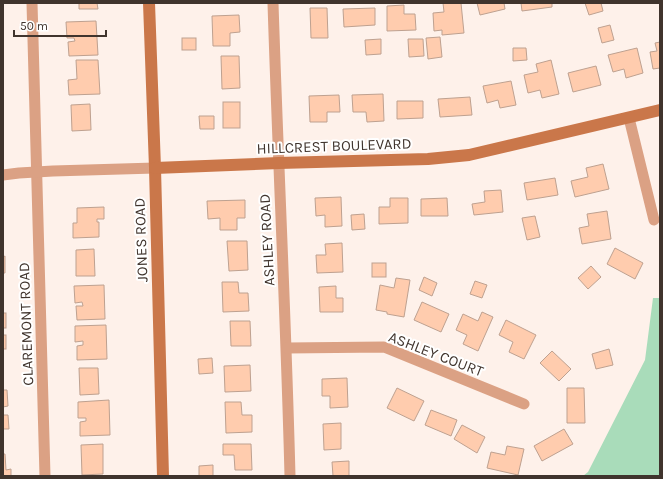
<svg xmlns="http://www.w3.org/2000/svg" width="663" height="479" font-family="Karla,sans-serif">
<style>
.green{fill:#a9dcba}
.building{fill:#ffccae;stroke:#bea190}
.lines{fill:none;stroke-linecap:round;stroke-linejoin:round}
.street{stroke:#dba184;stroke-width:11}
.secondary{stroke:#ca774a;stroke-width:12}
.labels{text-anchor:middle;stroke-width:4;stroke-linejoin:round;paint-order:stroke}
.street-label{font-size:15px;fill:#40342d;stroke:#fff}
</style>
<rect width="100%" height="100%" fill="#fef1ea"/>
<path class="green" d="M653,298H660V476H583L588,472L645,360Z"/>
<g class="building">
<path d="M79,3H97L98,9H79Z"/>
<path d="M443,3H461L464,33L442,35V30L434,31L433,13L444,12Z"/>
<path d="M477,3H504L505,9L480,15Z"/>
<path d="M521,3H552V7L522,11Z"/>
<path d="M585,3H601L603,11L589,15Z"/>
<path d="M404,5V14H415L416,30L387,31V6Z"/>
<path d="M310,8H327L328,38H311Z"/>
<path d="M375,8V25L344,27L343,9Z"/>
<path d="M239,15L240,32L230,33V46H213L212,16Z"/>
<path d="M96,21L98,55L69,56L68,42L75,41L74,38H67L66,22Z"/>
<path d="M610,25L614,40L602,43L598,28Z"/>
<path d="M440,37L442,57L428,59L426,38Z"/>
<rect x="182" y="38" width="14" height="12"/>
<path d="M381,39V54L366,55L365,40Z"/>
<path d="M408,39H423L424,56L409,57Z"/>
<path d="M660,42V68L653,69L650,52L657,51L655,43Z"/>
<path d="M513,48H526L527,60L513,61Z"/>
<path d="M637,48L643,73L626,78L624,69L613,72L608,55Z"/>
<path d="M221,56H239L240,88L222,89Z"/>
<path d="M76,60H98L100,94L69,95L68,80L77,79Z"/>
<path d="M551,60L559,94L542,98L540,90L528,93L524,75L538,72L536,64Z"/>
<path d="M596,66L601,85L573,92L568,73Z"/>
<path d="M511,81L516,105L500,108L498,100L487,103L483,86Z"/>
<path d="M383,94L384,121L367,122L366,112H353L352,95Z"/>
<path d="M339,95L340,112H327V122H310L309,96Z"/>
<path d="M470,97L472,115L440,117L438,99Z"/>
<path d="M397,101H423V118L397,119Z"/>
<rect x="223" y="102" width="17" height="26"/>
<path d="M90,104L91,130L72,131L71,105Z"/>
<path d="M199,116H214V129H200Z"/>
<path d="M603,164L609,189L575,197L571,181L588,177L586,168Z"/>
<path d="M555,178L558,195L527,200L524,183Z"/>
<path d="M501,190L503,212L474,215L472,204L485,202L484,191Z"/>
<path d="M341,197L342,226L325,227V215L316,216L315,198Z"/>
<path d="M390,198H408V223L379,224V207H390Z"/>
<path d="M447,198L448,216H421V199Z"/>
<path d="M245,200V218H237V230H220V218L208,219L207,201Z"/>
<path d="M104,207V219H97V222H99V237L73,238V223H77V208Z"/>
<path d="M607,211L611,239L582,244L579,228L589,226L587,214Z"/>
<path d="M364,214L365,229L352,230L351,215Z"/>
<path d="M535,216L540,237L527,240L522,218Z"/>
<path d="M227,241H247L248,270L229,271Z"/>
<path d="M342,243L343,272L317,273L316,255H326L325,244Z"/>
<path d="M615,248L643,263L635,279L607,264Z"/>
<path d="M94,249L95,276H76V250Z"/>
<path d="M5,256V273H3V257Z"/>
<rect x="372" y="263" width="14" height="14"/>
<path d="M591,266L601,277L588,289L578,278Z"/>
<path d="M424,277L437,283L432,296L419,290Z"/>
<path d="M396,278L410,280L404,317L387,314V312L376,310L380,285L394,288Z"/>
<path d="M475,281L487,285L482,298L470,294Z"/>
<path d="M222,282H238L239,293H248L249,311L223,312Z"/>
<path d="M104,285L105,319L77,320L76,306H83L82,302L75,303L74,286Z"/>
<path d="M336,286V298H343V312H320L319,287Z"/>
<path d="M422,302L449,314L441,332L414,320Z"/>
<path d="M482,312L493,317L478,351L463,344L467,335L456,330L463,314L478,321Z"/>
<rect x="3" y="313" width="3" height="15"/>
<path d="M506,320L536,335L524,359L509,352L513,342L499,335Z"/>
<path d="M230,321H250L251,346H231Z"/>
<path d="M106,325L107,359L77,360V346L83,345V341L75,342V326Z"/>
<rect x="3" y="335" width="3" height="14"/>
<path d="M609,349L613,365L596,369L592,354Z"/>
<path d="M552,351L571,369L559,381L540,363Z"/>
<path d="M212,358L213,373L199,374L198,359Z"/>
<path d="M250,365L251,391L225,392L224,366Z"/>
<path d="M79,368H98L99,394L80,395Z"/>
<path d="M347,378L348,407L330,408V396H322V379Z"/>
<path d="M397,388L424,401L414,421L387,408Z"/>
<path d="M567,388H584L585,423H567Z"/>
<path d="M3,390H7L8,406L3,407Z"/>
<path d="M109,400L110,435L80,436V422L86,421V418H78V402Z"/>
<path d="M225,402H241L242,415H252V432L226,433Z"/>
<path d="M431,410L457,420L451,436L425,425Z"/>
<path d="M3,415H8L9,429H3Z"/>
<path d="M341,423V449L324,450L323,424Z"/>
<path d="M462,425L485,437L477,453L454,439Z"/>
<path d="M564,429L573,444L542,461L534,446Z"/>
<path d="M103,444V474L82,475L81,445Z"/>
<path d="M223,444H251L252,470H235L234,455H223Z"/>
<path d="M507,446L524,449L518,475L487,468L491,452L505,455Z"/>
<path d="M3,454H5L6,470L11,469V476H3Z"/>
<path d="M349,461V476H323H333L332,462Z"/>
<path d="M213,465V476H199V466Z"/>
</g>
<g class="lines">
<g class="street">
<path d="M32,3L45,476"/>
<path d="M273,3C278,161 286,318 290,476"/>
<path d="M629,118L654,220"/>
<path d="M3,175L19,173L53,171L155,168"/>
<path d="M287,348L384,347L524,404"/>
</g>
<g class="secondary">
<path d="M149,3L155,168L163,476"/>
<path d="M155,168L279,163L428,159L469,155L660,110"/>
</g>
</g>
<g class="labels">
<g class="street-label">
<text transform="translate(334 146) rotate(-2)" y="5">HILLCREST BOULEVARD</text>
<text transform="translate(141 240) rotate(-92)" y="5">JONES ROAD</text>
<text transform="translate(267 240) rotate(-93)" y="5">ASHLEY ROAD</text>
<text transform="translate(26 324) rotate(-92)" y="5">CLAREMONT ROAD</text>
<text transform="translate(436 354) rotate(21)" y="5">ASHLEY COURT</text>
</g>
</g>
<rect width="663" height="479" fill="none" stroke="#40342d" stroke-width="8"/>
<path d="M14 30v6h92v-6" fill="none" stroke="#40342d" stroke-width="2"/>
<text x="20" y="30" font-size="12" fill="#40342d" stroke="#ffffff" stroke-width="3" paint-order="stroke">50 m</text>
</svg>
